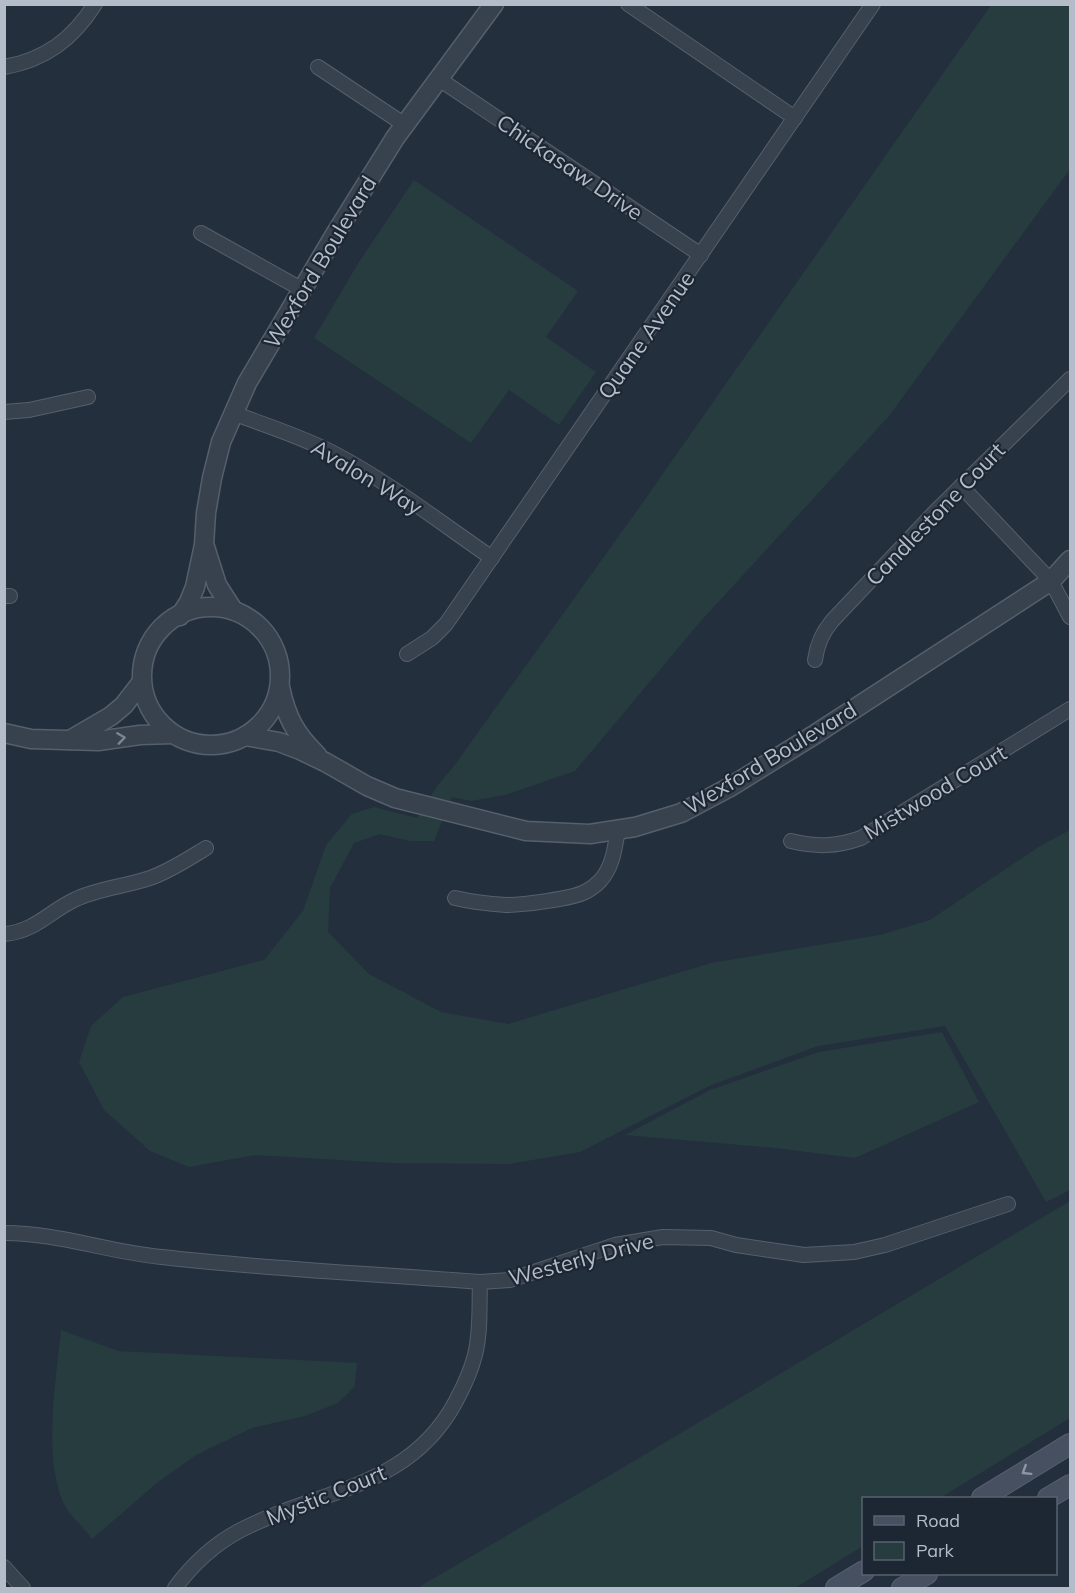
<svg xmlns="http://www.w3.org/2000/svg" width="1075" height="1593" font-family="Mulish,sans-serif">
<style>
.green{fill:#263c3f}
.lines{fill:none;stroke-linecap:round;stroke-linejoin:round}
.minor-casing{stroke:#565f6c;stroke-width:16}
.tertiary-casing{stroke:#565f6c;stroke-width:21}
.secondary-casing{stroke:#565f6c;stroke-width:22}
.minor{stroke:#38414e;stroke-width:14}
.tertiary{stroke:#38414e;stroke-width:18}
.secondary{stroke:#465061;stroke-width:20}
.oneway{stroke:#7c8592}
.oneway2{stroke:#8e96a5}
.labels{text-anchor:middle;stroke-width:4.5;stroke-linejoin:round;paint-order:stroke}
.street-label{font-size:22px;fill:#b4bcc9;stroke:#1d2633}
</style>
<rect width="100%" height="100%" fill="#242f3e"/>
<g class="green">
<path d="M991,5H1070V169L889,416L699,623L575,771L505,795L471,801L452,797L434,841H410L380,834L354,843L330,888L328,932L369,974L441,1012L508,1024L711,963L880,935L930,920L1040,846L1070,830V1190L1046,1202L945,1026L818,1046L709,1086L580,1152L509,1164L391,1163L255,1155L189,1167L150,1151L104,1110L79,1062L91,1026L123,997L264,960L303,911L326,845L352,814L374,807L417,818L437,786L454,766L641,505Z"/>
<path d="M414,180L578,291L546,337L596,372L559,425L509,390L471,443L314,338L359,262Z"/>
<path d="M942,1032L979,1102L855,1158L775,1148L625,1135L710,1090L819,1052Z"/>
<path d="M1070,1201V1418L940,1498H864L863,1546L795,1588H417L607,1477Z"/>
<path d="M61,1330L118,1351L357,1363L355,1386L338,1403L305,1416L252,1428L196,1455L158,1482L92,1539C83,1527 69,1515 63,1502C43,1455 56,1380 61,1330Z"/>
</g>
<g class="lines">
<defs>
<g id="minor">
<path d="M628,4L795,118"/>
<path d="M4,67C45,60 73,39 95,4"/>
<path d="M318,67L405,125"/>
<path d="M439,79L701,255"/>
<path d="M201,233L303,290"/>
<path d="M4,412L29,410L88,397"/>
<path d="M233,413C267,426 303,437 335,454C390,483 441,523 492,558"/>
<path d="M961,486L1051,581L1070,617"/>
<path d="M4,596H10"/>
<path d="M407,654L432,638L446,624L873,4"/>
<path d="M815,660C817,644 822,633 832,621L934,513L1070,379"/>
<path d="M791,841C816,847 836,847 861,838L1070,709"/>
<path d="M455,898C472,902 489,904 506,905C522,905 571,899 585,892C589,890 596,885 600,881C613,867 615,847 618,829"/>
<path d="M4,934C34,932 49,912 74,900C98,888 124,887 150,878C170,871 188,859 206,848"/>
<path d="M4,1233C59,1233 108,1252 162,1257C267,1269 374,1274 480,1282L510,1280L615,1245L663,1237L711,1238L736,1245L804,1255L854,1252L885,1245L1008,1204"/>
<path d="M4,1567L23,1588"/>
<path d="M175,1588C192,1565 213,1545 239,1531C318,1489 409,1490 456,1401C464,1386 471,1371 475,1355C481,1331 479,1306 480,1282"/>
</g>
<g id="tertiary">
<path d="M205,547L217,585L233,610"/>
<circle cx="211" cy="676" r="69"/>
<path d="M180,616L189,602L195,587L204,545L206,513L212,478L221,442L247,383L334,236L395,138L494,4"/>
<path d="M280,687C286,716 295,734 317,755"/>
<path d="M4,733L31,739L98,741L140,735L173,734"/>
<path d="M245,736L279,742L300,750L325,762L367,786L395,798L526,831L590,834L635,827L681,813L730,787L814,735L1051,581L1070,560"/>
<path d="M70,740L111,716L124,705L141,683"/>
</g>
<g id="secondary">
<path d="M982,1498L1070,1444"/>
<path d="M1048,1498L1070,1485"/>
<path d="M836,1588L864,1571"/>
<path d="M902,1588L927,1574"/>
</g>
</defs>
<use href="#minor" class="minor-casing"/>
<use href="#tertiary" class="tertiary-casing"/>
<use href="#secondary" class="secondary-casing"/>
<use href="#minor" class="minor"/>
<use href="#tertiary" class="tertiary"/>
<use href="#secondary" class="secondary"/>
</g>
<defs><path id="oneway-chevron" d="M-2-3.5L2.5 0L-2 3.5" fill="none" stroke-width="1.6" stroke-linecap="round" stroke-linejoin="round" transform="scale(1.5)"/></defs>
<use class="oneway" href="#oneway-chevron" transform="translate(121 738) rotate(-8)"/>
<use class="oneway2" href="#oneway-chevron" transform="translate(1026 1471) rotate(148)"/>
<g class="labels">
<g class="street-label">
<text transform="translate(570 167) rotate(34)" y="8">Chickasaw Drive</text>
<text transform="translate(320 262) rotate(-59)" y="8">Wexford Boulevard</text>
<text transform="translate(646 335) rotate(-55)" y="8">Quane Avenue</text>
<text transform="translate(367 477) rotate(31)" y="8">Avalon Way</text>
<text transform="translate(935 514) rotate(-46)" y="8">Candlestone Court</text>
<text transform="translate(770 758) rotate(-31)" y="8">Wexford Boulevard</text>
<text transform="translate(935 792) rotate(-31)" y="8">Mistwood Court</text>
<text transform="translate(581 1259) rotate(-15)" y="8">Westerly Drive</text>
<text transform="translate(326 1495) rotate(-22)" y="8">Mystic Court</text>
</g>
</g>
<rect width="1075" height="1593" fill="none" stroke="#b4bcc9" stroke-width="12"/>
<rect x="862" y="1497" width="195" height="78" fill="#1d2633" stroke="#59626f" stroke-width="1.5"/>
<rect x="874" y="1516" width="30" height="9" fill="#465061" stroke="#59626f" stroke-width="1.5"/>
<text x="916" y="1527" font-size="18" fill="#b4bcc9">Road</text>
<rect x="874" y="1542" width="30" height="18" fill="#263c3f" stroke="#59626f" stroke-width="1.5"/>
<text x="916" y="1557" font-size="18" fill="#b4bcc9">Park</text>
</svg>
